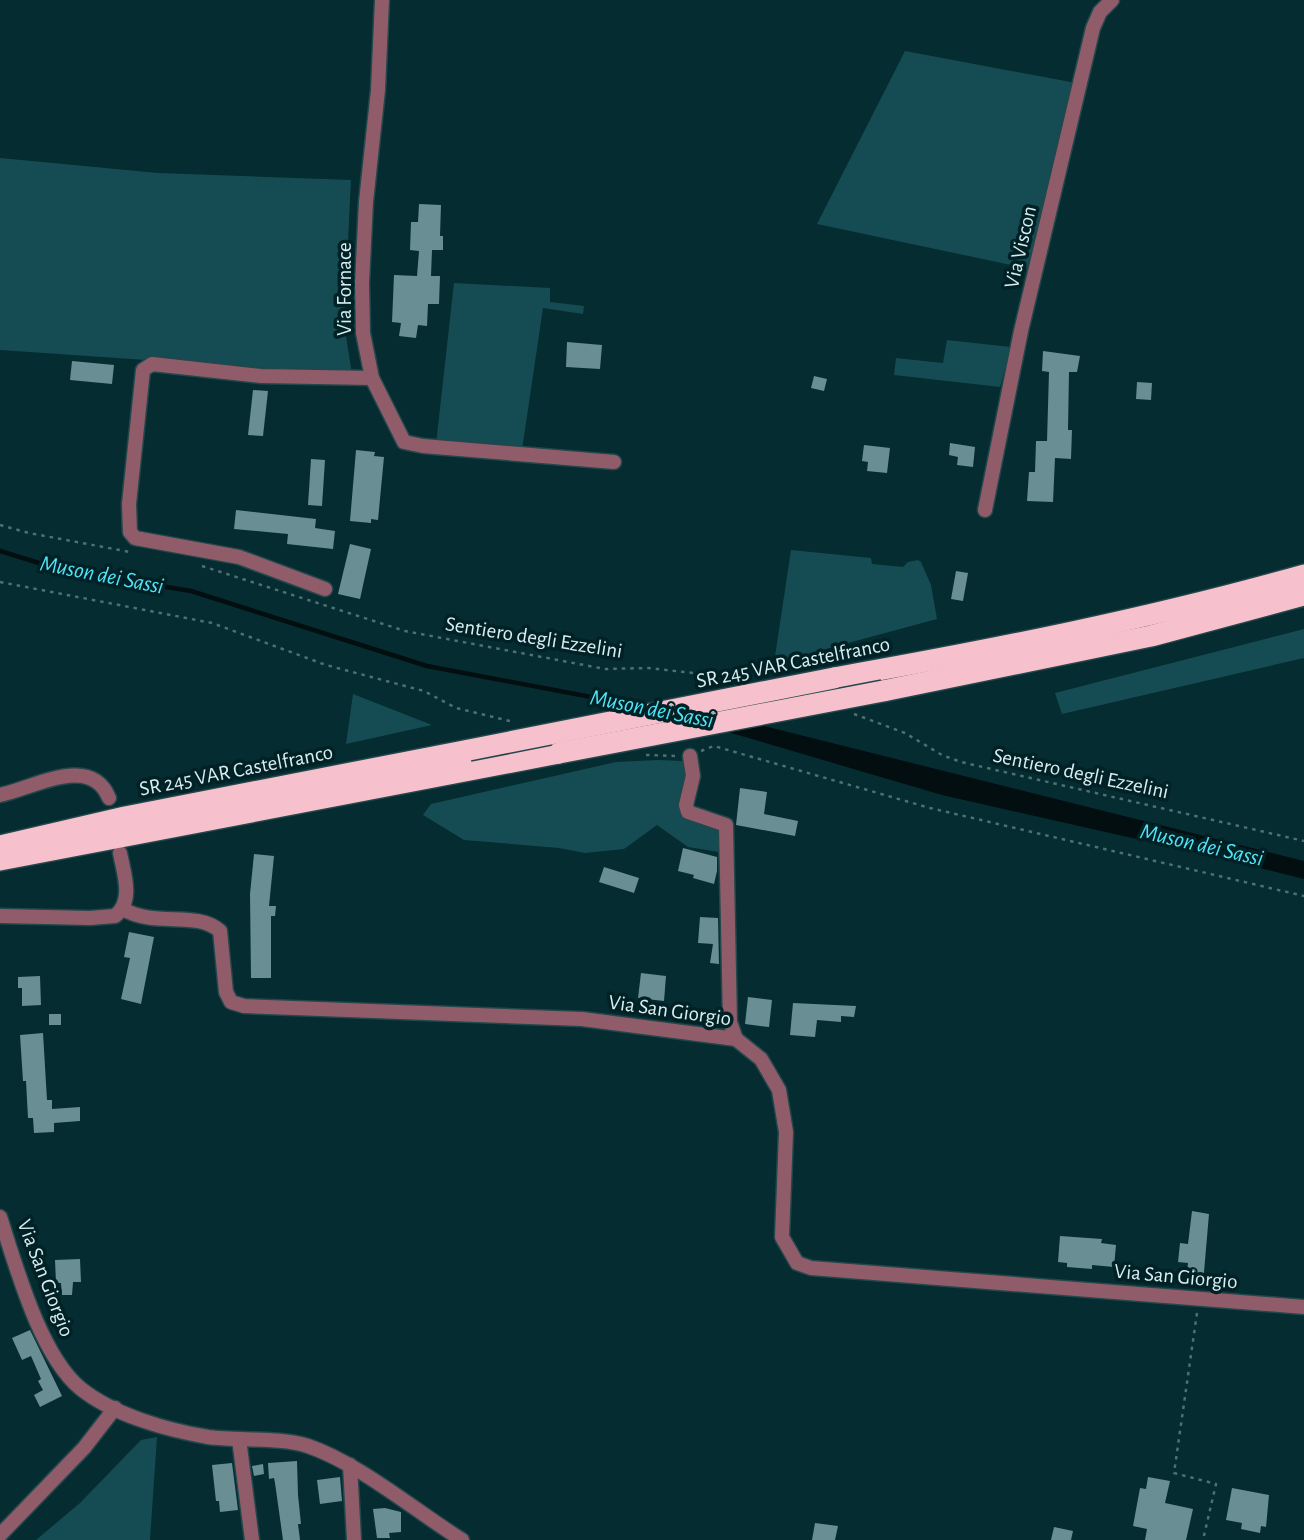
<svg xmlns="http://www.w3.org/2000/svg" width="1304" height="1540" font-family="'Alegreya Sans',sans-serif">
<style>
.green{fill:#154c53}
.water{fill:#030e10}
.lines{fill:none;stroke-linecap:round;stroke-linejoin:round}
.stream{stroke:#030e10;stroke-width:4.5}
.building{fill:#698f94}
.minor-casing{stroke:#23474b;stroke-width:17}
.highway-casing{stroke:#23474b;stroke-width:24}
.path{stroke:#4f6f73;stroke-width:2.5;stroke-dasharray:3.5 5;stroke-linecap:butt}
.minor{stroke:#905c69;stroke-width:14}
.highway{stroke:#f6c1cd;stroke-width:21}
.highway-bridge-casing{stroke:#23474b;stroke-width:24;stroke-linecap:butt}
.highway-bridge{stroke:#f6c1cd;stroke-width:21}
.labels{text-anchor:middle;stroke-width:7;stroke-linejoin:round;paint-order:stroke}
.street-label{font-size:21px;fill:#daedf0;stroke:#002226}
.water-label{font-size:23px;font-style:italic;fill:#4fe4f6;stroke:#002226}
</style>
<rect width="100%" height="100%" fill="#052c30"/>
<g class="green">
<path d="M905,51L1076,83L1030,269L817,224Z"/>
<path d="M0,158L158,173L351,180L344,324L352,374L0,350Z"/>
<path d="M454,283L550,288V302L584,306L583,314L543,308L522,450L436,444Z"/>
<path d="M947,340L1011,347L1000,387L894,375L896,358L943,363Z"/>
<path d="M791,550L871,558L872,564L903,567L908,562L918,560L921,562L931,585L937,619L774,663Z"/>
<path d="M1304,629V658L1062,714L1055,693Z"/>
<path d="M353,694L432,725L346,744Z"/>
<path d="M658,760L683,761L686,776L680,811L721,827L719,852L688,847L657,825L624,849L585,853L559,848L464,840L423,815L431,804L616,762Z"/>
<path d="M157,1437L150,1540H36L80,1503L141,1440Z"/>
</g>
<path class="water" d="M760,725L1304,861V879L1203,854L942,795L728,732Z"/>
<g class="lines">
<path class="stream" d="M0,551L58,569L191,591L427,666L644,707"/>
</g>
<g class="building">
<path d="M419,204L441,205L440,236H443V250H432L431,276H440L439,304H428L427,326L418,325L416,338L399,336L401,323L392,322L394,275L417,276L419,251L410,250L411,222H418Z"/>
<path d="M567,342L602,345L600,369L566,367Z"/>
<path d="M1043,351L1080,356L1077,372H1069L1068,430H1072L1071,459L1055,458L1053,502L1027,501L1029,472H1035L1036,441H1047L1049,372L1042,371Z"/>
<path d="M72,361L114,365L112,384L70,380Z"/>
<path d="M814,376L827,379L824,391L811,388Z"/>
<path d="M1137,382L1152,383L1151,400L1136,399Z"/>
<path d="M253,390L268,391L263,436L248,435Z"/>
<path d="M950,443L975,447L973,467L957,465L958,457L949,455Z"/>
<path d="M864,445L890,448L887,473L867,471L868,462L862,461Z"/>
<path d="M356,450L375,452L374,456L384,457L378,520L371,519V523L350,521Z"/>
<path d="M311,459L325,460L322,506L308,505Z"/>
<path d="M236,510L316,519L315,528L335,531L333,549L287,544L288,534L234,529Z"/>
<path d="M350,544L371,549L360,599L338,594Z"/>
<path d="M956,571L968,573L963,601L951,599Z"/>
<path d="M740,788L767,792L764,814L798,821L795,836L736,825Z"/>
<path d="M683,848L717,857V871L714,884L693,878L694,875L678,871Z"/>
<path d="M254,854L274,856L269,906H276L275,916H271V978H251L250,894Z"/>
<path d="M604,867L639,878L634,893L599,882Z"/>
<path d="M700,917L718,918L719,964L710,963L713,944L698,943Z"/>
<path d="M129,932L154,937L141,1004L121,999L130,958L124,957Z"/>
<path d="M641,973L666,976L664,1001L638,998Z"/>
<path d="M40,976L41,1005L22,1006V988H18V977Z"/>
<path d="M748,997L772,1000L769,1027L745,1024Z"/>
<path d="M793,1003L856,1006L854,1017L841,1016V1022L817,1020L815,1037L790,1035Z"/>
<rect x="49" y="1014" width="12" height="11"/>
<path d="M43,1033L47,1100H52V1109L80,1107V1121L54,1123V1132L34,1133L33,1118H28L26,1081H23L20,1035Z"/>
<path d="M1192,1211L1209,1214L1203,1284L1186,1281L1188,1263L1178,1262L1180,1243L1188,1244Z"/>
<path d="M1060,1236L1102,1239L1101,1243L1116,1245L1114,1267L1092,1265V1269L1067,1267V1263L1058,1262Z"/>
<path d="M80,1259L81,1282H73L72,1295H62L61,1283H56L55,1260Z"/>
<path d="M30,1330L62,1396L40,1407L34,1395L43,1390L38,1381L41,1379L31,1356L22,1360L12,1338Z"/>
<path d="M297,1461L298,1495L301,1524H298L300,1540H283L275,1483L274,1478L269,1479L268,1463Z"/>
<path d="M232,1463L238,1510L220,1512L219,1501H216L212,1465Z"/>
<path d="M263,1464L264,1474L254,1476L252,1466Z"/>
<path d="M340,1477L342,1501L320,1504L317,1480Z"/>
<path d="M1148,1477L1170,1481L1165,1503L1193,1509L1186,1540H1145L1147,1529L1133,1526L1140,1488L1146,1489Z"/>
<path d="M1232,1488L1269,1495L1266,1527L1261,1526L1260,1533L1241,1529L1242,1523L1226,1520Z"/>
<path d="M385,1508L401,1512V1532L389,1533L390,1538H377L373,1509Z"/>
<path d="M815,1523L838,1526L835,1540H812Z"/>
<path d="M1054,1527L1073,1531L1071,1540H1051Z"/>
</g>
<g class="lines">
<defs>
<g id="minor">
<path d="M382,0L378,90L366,202L362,283L363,333L372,378L404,442L423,446L614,462"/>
<path d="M985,510L1021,331L1093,28L1100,12L1112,0"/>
<path d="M325,589L239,557L135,538L130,532L129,504L143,370L152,364L261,376L372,378"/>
<path d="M690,756L693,776L686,805L688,812L726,825L730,1022L736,1039"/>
<path d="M0,795C34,788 91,753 109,798"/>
<path d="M123,909C155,928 196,910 220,931L226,992L231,1002L244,1006L582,1019L736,1039L761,1059L779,1090L786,1132L782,1237L797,1263L811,1268L1304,1307"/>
<path d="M0,916L90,918L115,916C134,901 124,874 120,853"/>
<path d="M0,1217C16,1266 40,1355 80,1388C113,1415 167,1430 208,1437C238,1441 281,1437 308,1446C360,1464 414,1510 462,1540"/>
<path d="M239,1439L252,1540"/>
<path d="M350,1465L354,1540"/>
<path d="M0,1535L84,1448L115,1408"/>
</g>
<g id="highway">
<path d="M834,678C992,650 1149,619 1304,575"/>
<path d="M883,691L1151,636L1304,595"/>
<path d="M0,846L125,817L469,750"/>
<path d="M0,860L559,753"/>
</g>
</defs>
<use href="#minor" class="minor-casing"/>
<use href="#highway" class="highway-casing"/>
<g class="path">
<path d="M0,525L29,533L130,552"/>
<path d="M202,566L405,631L605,669L648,668L720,676L734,680"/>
<path d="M0,582L212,623L326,665L424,691L456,708L514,722"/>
<path d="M854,714L905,733L942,755L961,762L1304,841"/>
<path d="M701,751L714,746L930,808L1304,896"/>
<path d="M646,755L678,756"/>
<path d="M1197,1313L1174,1473L1216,1484L1203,1540"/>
</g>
<use href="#minor" class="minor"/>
<use href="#highway" class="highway"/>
<defs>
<g id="highway-bridge">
<path d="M469,750L834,678"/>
<path d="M559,753L883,691"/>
</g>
</defs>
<use href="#highway-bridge" class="highway-bridge-casing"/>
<use href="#highway-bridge" class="highway-bridge"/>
</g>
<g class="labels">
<g class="street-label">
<text transform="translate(1020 247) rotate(-77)" y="7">Via Viscon</text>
<text transform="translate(344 289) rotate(-90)" y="7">Via Fornace</text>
<text transform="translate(534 637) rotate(9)" y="7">Sentiero degli Ezzelini</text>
<text transform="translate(793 662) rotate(-11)" y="7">SR 245 VAR Castelfranco</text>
<text transform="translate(236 770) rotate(-11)" y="7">SR 245 VAR Castelfranco</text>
<text transform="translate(1081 773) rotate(12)" y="7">Sentiero degli Ezzelini</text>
<text transform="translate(670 1010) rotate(8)" y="7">Via San Giorgio</text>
<text transform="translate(1176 1276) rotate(5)" y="7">Via San Giorgio</text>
<text transform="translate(46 1278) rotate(69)" y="7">Via San Giorgio</text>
</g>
<g class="water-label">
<text transform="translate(102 574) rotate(11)" y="8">Muson dei Sassi</text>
<text transform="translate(652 708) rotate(11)" y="8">Muson dei Sassi</text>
<text transform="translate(1202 844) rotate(13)" y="8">Muson dei Sassi</text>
</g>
</g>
</svg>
